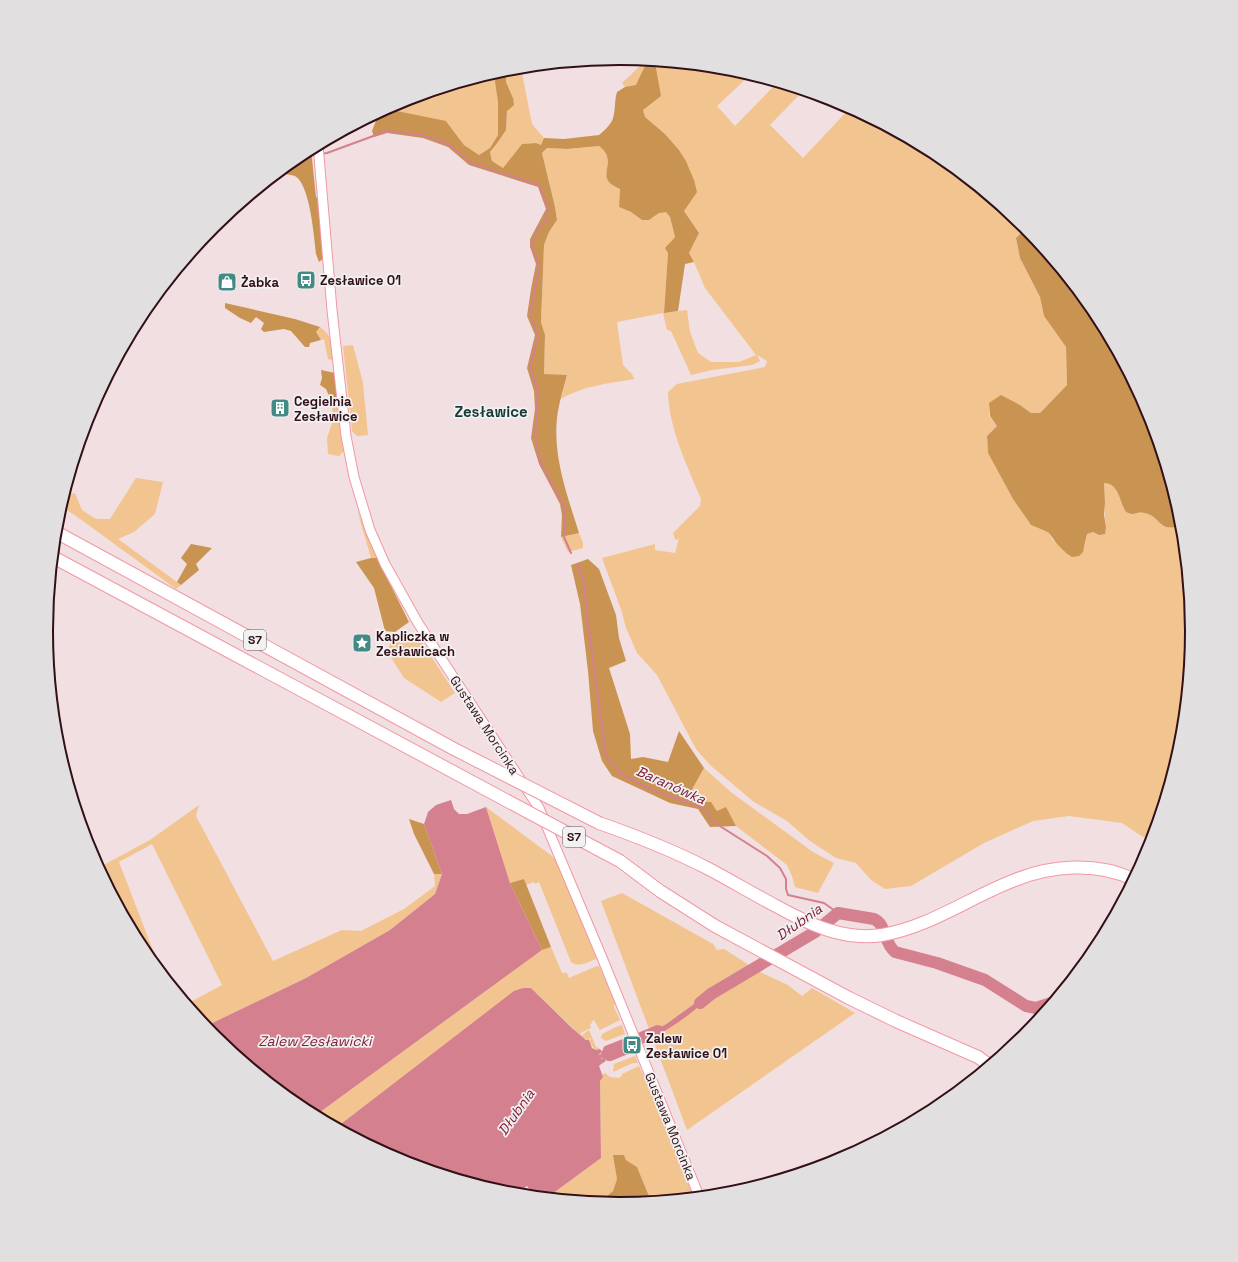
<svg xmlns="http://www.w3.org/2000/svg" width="1238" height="1262" font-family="'Space Grotesk',sans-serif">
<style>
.green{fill:#f2c490}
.forest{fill:#c99352}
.water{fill:#d4808e}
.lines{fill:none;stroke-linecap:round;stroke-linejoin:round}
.stream{stroke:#d4808e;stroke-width:2}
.river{stroke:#d4808e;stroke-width:12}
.secondary-casing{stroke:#f297a6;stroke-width:11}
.highway-casing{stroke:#f297a6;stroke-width:14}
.secondary{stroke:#fff;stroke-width:9}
.highway{stroke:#fff;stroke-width:12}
.highway-bridge-casing{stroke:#f297a6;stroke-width:14;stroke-linecap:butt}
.highway-bridge{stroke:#fff;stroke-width:12}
.labels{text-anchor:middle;stroke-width:3.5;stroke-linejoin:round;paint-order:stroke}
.shield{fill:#f1f1f1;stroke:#6b5458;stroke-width:1}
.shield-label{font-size:12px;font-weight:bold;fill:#321017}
.poi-label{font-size:13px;font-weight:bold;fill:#321017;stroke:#f1f1f1;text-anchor:start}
.street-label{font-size:13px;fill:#321017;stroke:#f1f1f1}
.water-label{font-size:14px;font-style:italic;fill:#801c38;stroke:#f1f1f1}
.quarter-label{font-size:15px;font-weight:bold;fill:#173937;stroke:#f1f1f1}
.rim{fill:none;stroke:#321017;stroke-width:2}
</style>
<rect width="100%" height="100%" fill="#f2dfe1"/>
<g class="green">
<path d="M645,61L731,69L750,75L717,106L735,126L777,83L803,91L770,125L803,158L850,108L938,155L1026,228L1016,238L1020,258L1040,297L1044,316L1066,347L1067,385L1040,413H1031L1020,405L989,403V416L997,426L987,436L988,453L1013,499L1031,525L1043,530L1049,533L1052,539L1066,553L1085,546L1087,534L1093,532L1099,535L1106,527C1104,513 1105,498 1104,483C1119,483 1119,500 1126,512C1135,517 1136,511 1144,513C1155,514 1158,524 1166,527C1170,528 1177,527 1182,527L1192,631L1181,743L1152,839L1143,837L1122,823L1069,816L1033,821L984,843L911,886L885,889L871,880L856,863L836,858L810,841L787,821L754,802L710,765L696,749L657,675L637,653L626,628L622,612L602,558L655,544V550L675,553L679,538L677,540L675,539L673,533L700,506L701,499C687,465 669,429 668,392L677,384L765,367L767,361L757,355L760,361L752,365L712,370L691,375L671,331L667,330L663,313L617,322L623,365L632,374L634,379C607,384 585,385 561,399L567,376L544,374L545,335L541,322L544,245L549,232L557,220L555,207L542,153L547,148L567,149L599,146C620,163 592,180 620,189L619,207L631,212L642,220L654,217L659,212H666L670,217L675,237L670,242L668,253L664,313L687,310L690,332L698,353L711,362H739L756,355L705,288L694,262L689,253L699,233L684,211L694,180L686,161L679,150L665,134L645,117L643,110L622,83Z"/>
<path d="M521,68L532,124L544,138L541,145L536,143L522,144L503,168L492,161L490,152L498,142L506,130L507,111L513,98L506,82V69Z"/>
<path d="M496,72L495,82L498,102V135L490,148L479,155L464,145L447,122L387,109L400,102Z"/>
<path d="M320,327C332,336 332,343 334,357L332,360L328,359L324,339L321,340L316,332Z"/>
<path d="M353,345L363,383L368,435L357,436L352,431L343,346Z"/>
<path d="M332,402L338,404L344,451L339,456L328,454L327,438L333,420Z"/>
<path d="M136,478L163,482L155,514L134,532L118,539L181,585L176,589L83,521L61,506L64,496L75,493L82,510L96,519H110Z"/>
<path d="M357,510L377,558H371Z"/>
<path d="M579,533L583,543V548L568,552L561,537Z"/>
<path d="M411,633L418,636L455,693L441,702L404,678L387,651L390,644Z"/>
<path d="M704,768L732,793L813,852L834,863L818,893L795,887L792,876L787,865L736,826L726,808L717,811L711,802L698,801L690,793Z"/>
<path d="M199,805L196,816L273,961L342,930L361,931L404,909L435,886L434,874H442L435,894L390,930L306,978L206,1026L187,1004L222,985L152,844L119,862L161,971L142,949L101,872L100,867L150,840Z"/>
<path d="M486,807L556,859L597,957L596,959C588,962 579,968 571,962L539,882L535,884L534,882L526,885L524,879L510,883Z"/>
<path d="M622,893L713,944L717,950L724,949L760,972L788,985L802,996L812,988L855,1013L687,1130L601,901Z"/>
<path d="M551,947L562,973H567L569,978L597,966L600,967L615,1003L614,1007L620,1020L600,1030L599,1029L594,1020L592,1021V1023L590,1024L591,1028L582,1032L580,1035L531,988H523L514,992L337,1127L316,1115L542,950Z"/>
<path d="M622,1025L625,1034L606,1041L601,1038L602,1034L616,1027Z"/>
<path d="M589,1030L596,1047L600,1049L595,1050L589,1041L591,1039L589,1038V1040H587L581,1036Z"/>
<path d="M635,1056L638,1063H633L613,1072L614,1064Z"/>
<path d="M639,1066L647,1083L650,1084L696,1196L651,1201L637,1167L626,1160L624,1155L614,1156L617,1179L613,1191L600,1202L548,1197L601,1158L600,1081L603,1077L602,1075L605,1073L610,1077L619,1078L622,1076V1074Z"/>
</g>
<g class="forest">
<path d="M649,61L655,63L661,96L643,110L645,117L665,134L679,150L686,161L694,180L697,192L684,211L699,233L689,253L694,262L685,264L678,311L664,313L668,253L665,248L675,237L670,217L666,212L659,213L649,220H642L631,212L619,207L620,189C591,178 621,163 599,146L567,149L547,148L542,153L555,207L557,220L549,232L544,245L541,322L545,335L544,374L567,375C564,387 560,399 558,411C551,453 567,494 579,533L561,537L562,515L560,504L539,464L531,438L535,409L534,391L527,368L535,335L527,316L531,289L536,264L530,247V239L546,209L538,187L469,165L448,147L423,138L387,133L374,137L372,131L379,113L387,109L446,121L464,145L479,155L490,148L498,135V102L495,82L496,72L506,69V82L513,98L514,105L507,111L506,130L498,142L490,152L492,161L503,168L522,144L536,143L541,145L544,138L564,139L599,135C604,131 609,126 612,121C616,112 614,101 617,92L625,87L636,85C640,77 643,68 649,61Z"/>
<path d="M311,149L316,197L320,201L325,257L319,262L316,254C314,237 310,184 295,176C290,174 284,175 280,172L301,154Z"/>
<path d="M1026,228L1096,313L1148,412L1181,519L1182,527C1177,527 1170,528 1166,527C1158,524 1155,514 1144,513C1135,511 1136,517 1126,512C1119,501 1119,483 1104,483L1105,503L1104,515L1106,527L1105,534L1099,535L1093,532L1087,534L1083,552L1079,556L1072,557L1066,553L1057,544L1049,533L1043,530L1031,525L1013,499L988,453L987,436L997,426L990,416L989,403L1001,395L1020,405L1031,413H1040L1067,385L1066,347L1044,316L1040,297L1020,258L1016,238Z"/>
<path d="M225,303L295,319L320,327L316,332L321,340L310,343L309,347H305L291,331L284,329L264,332L261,329L264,323L256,317L251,323L240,318L225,308Z"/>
<path d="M321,370L335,373L338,404L332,402L326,389L320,385L322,378Z"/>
<path d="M191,544L212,548L196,564L199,570L181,585L177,582L187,564L181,558Z"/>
<path d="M371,558H377L409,622L395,632L385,631L374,588L356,562Z"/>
<path d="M588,559L599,569L616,615L619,638L626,661L609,668L630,734L631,759L643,757L668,762L679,731L704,768L690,793L698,801L711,802L717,811L726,807L736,826L710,827L698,809L670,803L612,776L602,761L593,731L588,671L580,604L571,565Z"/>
<path d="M409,819L424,824L442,874H434L414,834Z"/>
<path d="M524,879L551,947L542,950L510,883Z"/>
<path d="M613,1155H624L626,1160L637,1167L651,1201L619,1204L600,1202L613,1191L617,1179Z"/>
</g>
<g class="water">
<path d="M451,800L454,809L459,814H467L486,807L510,883L542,950L316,1115L300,1107L214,1036L206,1026L306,978L390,930L435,894L442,874L424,824L428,812L436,805Z"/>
<path d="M523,988H531L572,1028L586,1040H589L592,1048L596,1050L600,1049L602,1052L598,1055L604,1053L605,1056L600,1059L604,1058L606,1061L601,1064L599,1066L603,1077L600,1081L601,1158L548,1197L527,1195L529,1189L527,1186L516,1194L507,1193L400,1160L337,1127L514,991Z"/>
<path d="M711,994C693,1015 668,1029 645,1043L642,1035L649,1033L651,1031L665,1025L701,999Z"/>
<path d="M628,1037L633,1052L611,1061H607L606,1057L608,1056L607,1052L629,1043H628L604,1051L603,1048L605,1046Z"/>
</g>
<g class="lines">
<g class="stream">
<path d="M321,154L327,153L387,131L422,135L450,145L470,163L539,185L548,208L547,219L538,229L531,245L539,266L530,314L538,337L530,367L538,391L535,435L540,463L564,506V537L571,553"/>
<path d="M300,155L317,154"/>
<path d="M577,565L584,582L587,616L606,756L621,774L650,789L705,809L712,821L767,856L780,868L786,879V889L788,895L824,903L838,913"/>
<path d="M595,1202L600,1198"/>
</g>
<g class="river">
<path d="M700,1003L711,994L815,932L838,913L874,919C887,925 883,942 895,952L937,963L985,980L1026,1006L1036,1008L1051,1003"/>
<path d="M607,1054L629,1045V1043L658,1031"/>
</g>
<defs>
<path id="secondary" d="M318,145L332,310L346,436L354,477L370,530L385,564L418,623L539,808L603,960L699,1196"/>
<g id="highway">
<path d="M56,532L454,749"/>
<path d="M53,557L528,812"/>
<path d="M599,823C636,836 672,850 707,868C730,880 753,894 776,906C809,924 843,941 882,935C930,927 970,897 1015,880C1052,865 1097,862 1133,879"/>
<path d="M620,861L660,891L715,926L849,998L896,1021L978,1057L989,1065"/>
</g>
</defs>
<use href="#secondary" class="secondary-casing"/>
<use href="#highway" class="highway-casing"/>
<use href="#secondary" class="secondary"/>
<use href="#highway" class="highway"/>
<defs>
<g id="highway-bridge">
<path d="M454,749L599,823"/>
<path d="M528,812L620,861"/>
</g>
</defs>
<use href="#highway-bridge" class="highway-bridge-casing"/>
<use href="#highway-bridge" class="highway-bridge"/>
</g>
<defs>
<symbol id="bus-square" viewBox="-11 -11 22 22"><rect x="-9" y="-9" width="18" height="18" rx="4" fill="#428a85" stroke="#f1f1f1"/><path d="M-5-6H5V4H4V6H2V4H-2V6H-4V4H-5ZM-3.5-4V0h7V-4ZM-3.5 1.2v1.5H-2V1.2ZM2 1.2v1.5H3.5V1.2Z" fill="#fff"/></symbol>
<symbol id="shop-square" viewBox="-11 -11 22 22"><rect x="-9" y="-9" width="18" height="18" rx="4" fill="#428a85" stroke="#f1f1f1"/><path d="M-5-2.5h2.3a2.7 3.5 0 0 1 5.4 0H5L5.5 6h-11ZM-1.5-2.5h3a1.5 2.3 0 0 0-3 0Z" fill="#fff"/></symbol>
<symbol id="building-square" viewBox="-11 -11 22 22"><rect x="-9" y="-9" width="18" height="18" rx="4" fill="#428a85" stroke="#f1f1f1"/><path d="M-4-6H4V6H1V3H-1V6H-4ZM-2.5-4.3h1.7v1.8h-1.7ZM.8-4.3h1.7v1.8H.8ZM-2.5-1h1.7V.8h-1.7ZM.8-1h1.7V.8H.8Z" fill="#fff"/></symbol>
<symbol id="sight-square" viewBox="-11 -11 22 22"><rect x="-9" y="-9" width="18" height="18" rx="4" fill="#428a85" stroke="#f1f1f1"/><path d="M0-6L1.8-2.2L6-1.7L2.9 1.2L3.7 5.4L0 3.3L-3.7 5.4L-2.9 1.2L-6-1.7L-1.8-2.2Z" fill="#fff"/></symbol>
</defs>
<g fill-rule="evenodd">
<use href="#bus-square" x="295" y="269" width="22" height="22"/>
<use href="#shop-square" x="216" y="271" width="22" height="22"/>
<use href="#building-square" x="269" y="397" width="22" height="22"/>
<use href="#sight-square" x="351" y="632" width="22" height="22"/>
<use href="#bus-square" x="621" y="1034" width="22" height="22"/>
</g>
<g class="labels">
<g class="shield">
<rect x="244" y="630" width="22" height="20" rx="3"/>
<rect x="563" y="827" width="22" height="20" rx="3"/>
</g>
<g class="shield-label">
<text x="255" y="644">S7</text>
<text x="574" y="841">S7</text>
</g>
<g class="poi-label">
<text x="320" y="285">Zesławice 01</text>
<text x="241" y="287">Żabka</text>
<text x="294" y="406">Cegielnia<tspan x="294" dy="15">Zesławice</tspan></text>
<text x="376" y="641">Kapliczka w<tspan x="376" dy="15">Zesławicach</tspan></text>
<text x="646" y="1043">Zalew<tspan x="646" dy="15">Zesławice 01</tspan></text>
</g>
<g class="street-label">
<text transform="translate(485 725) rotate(57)" y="5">Gustawa Morcinka</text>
<text transform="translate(671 1126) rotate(68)" y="5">Gustawa Morcinka</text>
</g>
<g class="water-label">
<text transform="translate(671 785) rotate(24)" y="5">Baranówka</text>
<text transform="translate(799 922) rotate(-35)" y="5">Dłubnia</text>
<text x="315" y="1046">Zalew Zesławicki</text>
<text transform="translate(516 1112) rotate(-55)" y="5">Dłubnia</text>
</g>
<g class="quarter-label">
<text x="491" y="417">Zesławice</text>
</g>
</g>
<path d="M0 0H1238V1262H0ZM53 631a566 566 0 1 1 1132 0a566 566 0 1 1-1132 0Z" fill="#e2dfe0" fill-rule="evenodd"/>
<path class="rim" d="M53 631a566 566 0 1 1 1132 0a566 566 0 1 1-1132 0Z"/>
</svg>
